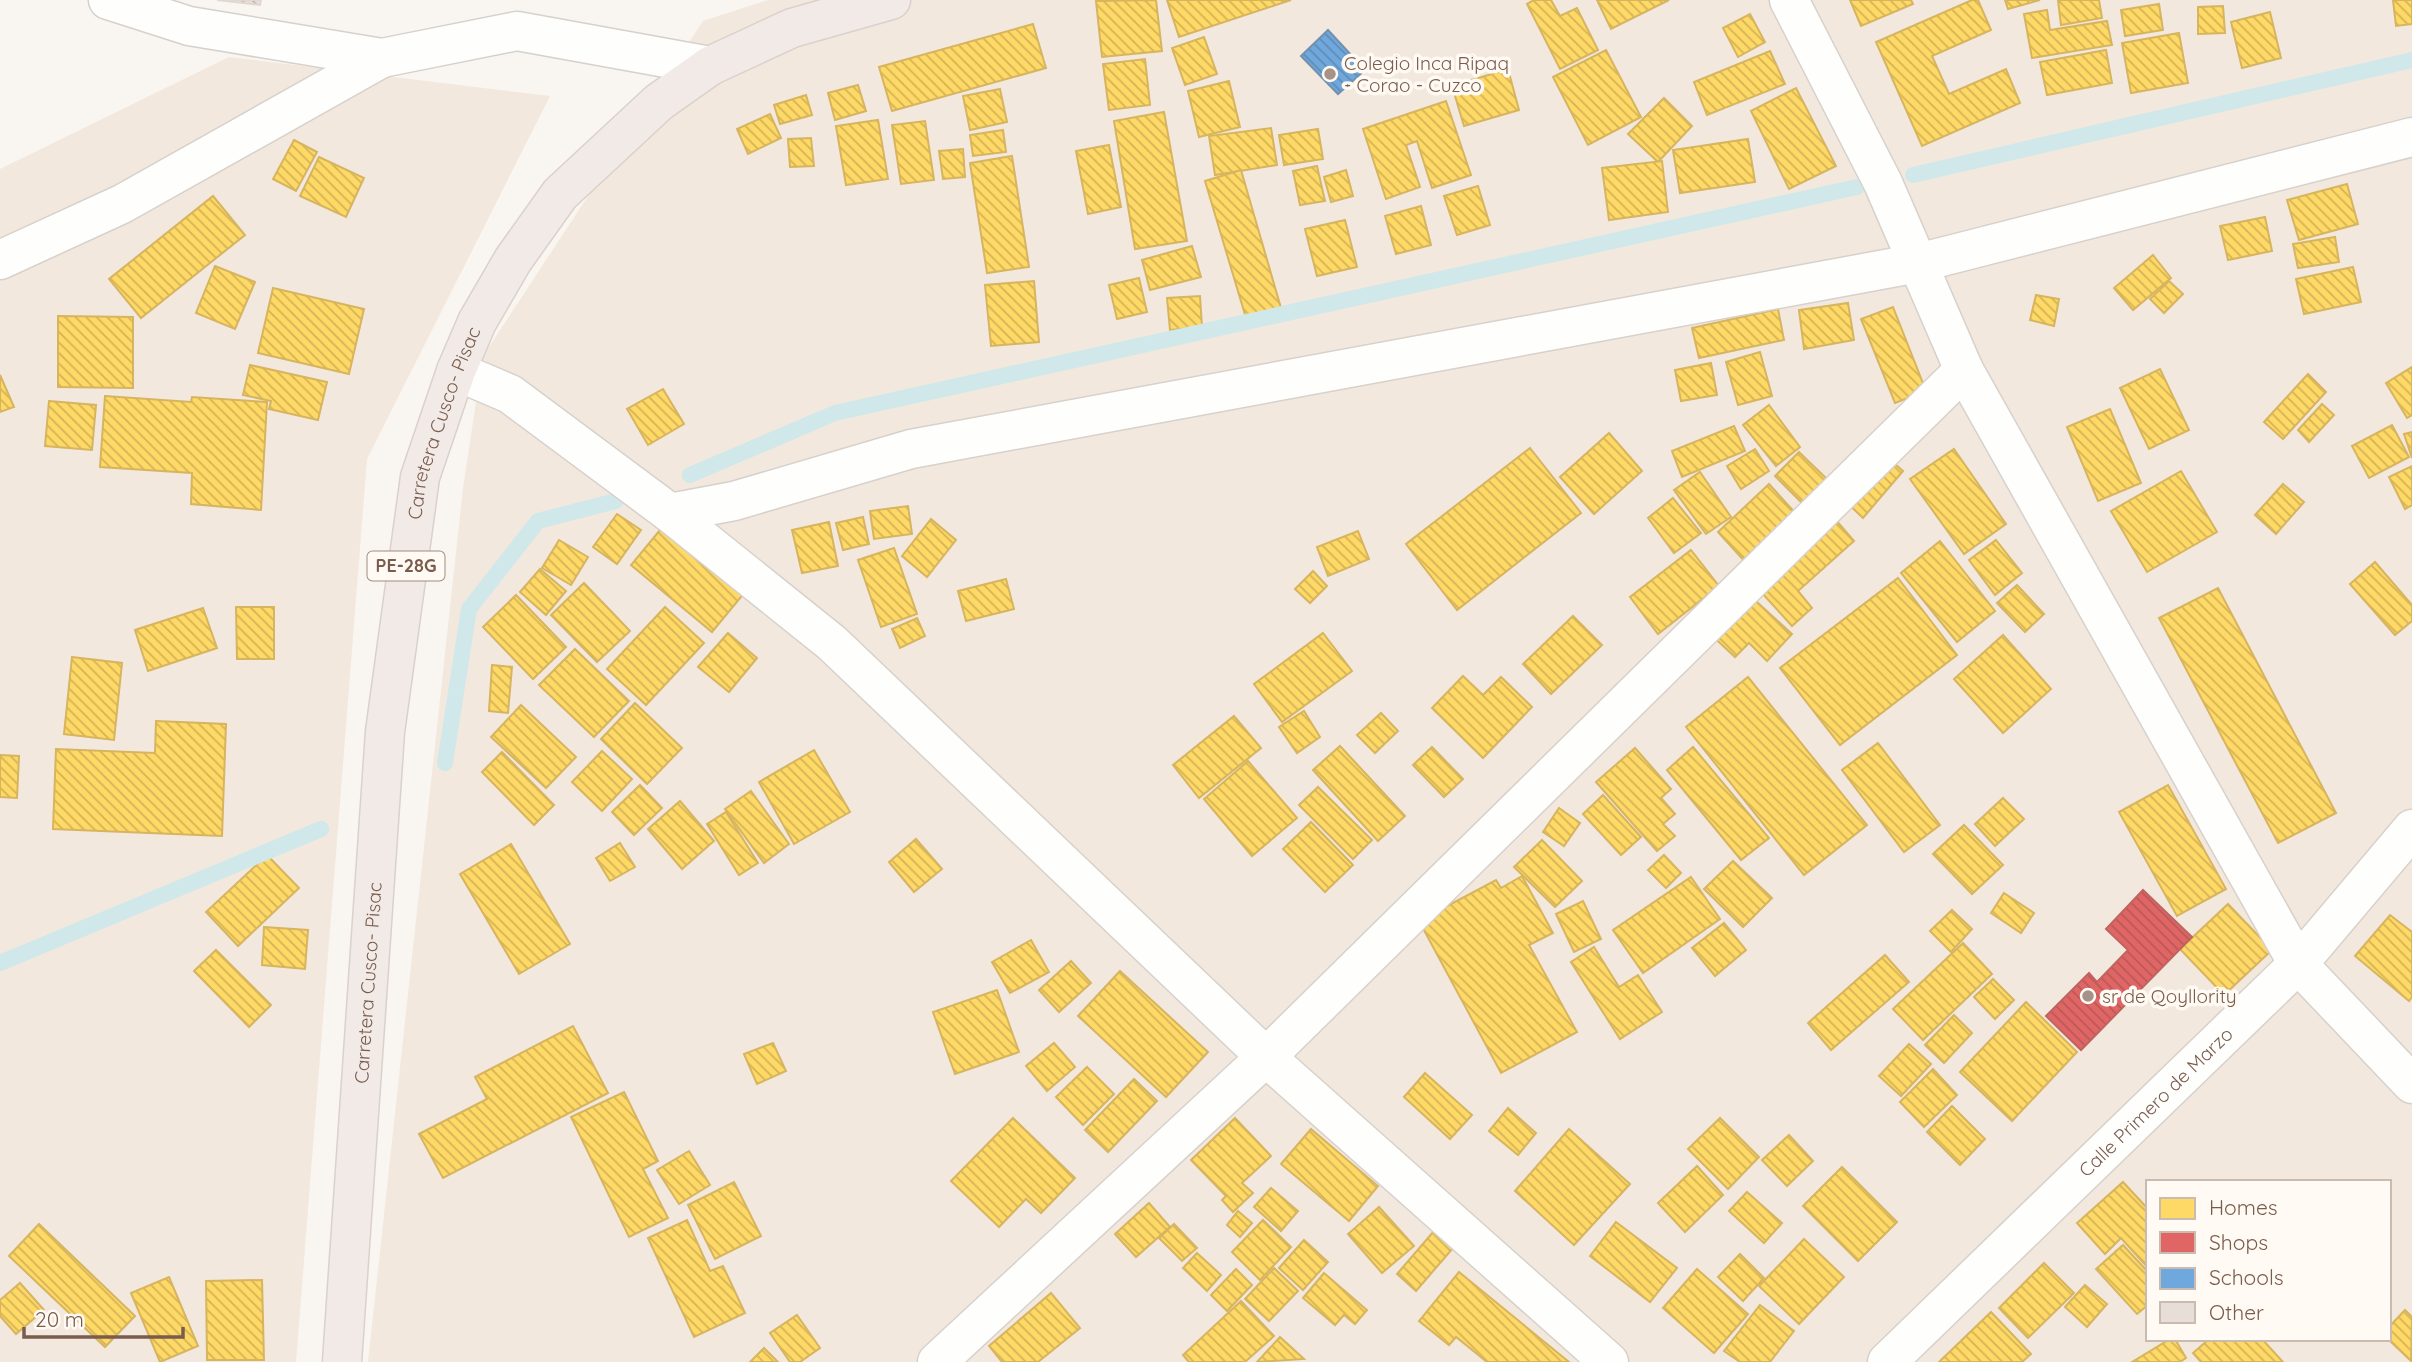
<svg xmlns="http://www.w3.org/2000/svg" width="2412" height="1362" font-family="Quicksand,sans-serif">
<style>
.residential{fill:#f2e8de;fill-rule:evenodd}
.homes{fill:url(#homes-back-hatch);stroke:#d7b45e;stroke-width:2}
.shops{fill:url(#shops-back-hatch);stroke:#c1635e;stroke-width:2}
.schools{fill:url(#schools-back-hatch);stroke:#7291b1;stroke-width:2}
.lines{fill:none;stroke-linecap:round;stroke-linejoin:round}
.stream{stroke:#d0e8ea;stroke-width:16}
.building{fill:url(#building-back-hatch);stroke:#e2d8d2;stroke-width:2}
.minor-casing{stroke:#d7d1cb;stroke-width:41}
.highway-casing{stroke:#dad1cc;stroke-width:41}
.minor{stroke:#fefefd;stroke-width:38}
.highway{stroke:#f2eae7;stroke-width:38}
.poi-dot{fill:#a69286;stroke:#fffaf3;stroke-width:2.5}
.labels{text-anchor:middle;stroke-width:7;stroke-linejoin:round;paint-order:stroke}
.shield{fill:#fffaf3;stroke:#a28b7f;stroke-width:2}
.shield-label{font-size:18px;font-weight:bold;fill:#7a5c4d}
.poi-label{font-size:19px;fill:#7a5c4d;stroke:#fffaf3;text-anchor:start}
.street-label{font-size:19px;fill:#7a5c4d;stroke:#fffaf3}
</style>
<defs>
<pattern id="homes-back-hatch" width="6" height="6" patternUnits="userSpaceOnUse" patternTransform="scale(1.75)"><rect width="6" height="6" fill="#ffd966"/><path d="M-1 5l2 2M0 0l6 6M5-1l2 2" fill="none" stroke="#d3b356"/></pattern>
<pattern id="shops-back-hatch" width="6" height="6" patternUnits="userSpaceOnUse" patternTransform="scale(1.75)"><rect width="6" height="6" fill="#e06666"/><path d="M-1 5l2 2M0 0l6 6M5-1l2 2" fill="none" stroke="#bb5756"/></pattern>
<pattern id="schools-back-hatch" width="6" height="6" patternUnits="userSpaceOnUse" patternTransform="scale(1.75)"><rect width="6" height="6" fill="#6fa8dc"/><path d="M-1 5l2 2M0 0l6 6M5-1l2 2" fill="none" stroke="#608cb5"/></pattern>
<pattern id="building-back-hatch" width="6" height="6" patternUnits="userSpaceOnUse" patternTransform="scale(1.75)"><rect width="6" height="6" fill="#e6ded7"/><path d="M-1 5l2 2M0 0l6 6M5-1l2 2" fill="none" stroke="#bfb7b1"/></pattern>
</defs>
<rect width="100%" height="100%" fill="#f9f5f0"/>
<g class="residential">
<path d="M768,0H2412V1362H368L463,488L483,356L703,21ZM2148,1182H2389V1339H2148Z"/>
<path d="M229,57L550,96L367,459L296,1362H0V169Z"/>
</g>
<g class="homes">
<path d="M1156,0L1162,51L1102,57L1096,1Z"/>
<path d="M1167,0H1291L1179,37Z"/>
<path d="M1534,0H1551L1560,16L1577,8L1598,50L1560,69L1527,4Z"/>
<path d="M1597,0H1669L1611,29Z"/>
<path d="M1850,0H1911L1913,4L1861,26Z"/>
<path d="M1972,0H1978L1991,30L1932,56L1949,94L2006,69L2020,103L1922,146L1876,42Z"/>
<path d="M2005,0H2040L2008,9Z"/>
<path d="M2058,0H2099L2102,18L2061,25Z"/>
<path d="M2393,0H2412V24L2396,26Z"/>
<path d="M2159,4L2163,30L2125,36L2121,10Z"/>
<path d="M2223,6L2225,33L2198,34V7Z"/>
<path d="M2047,10L2050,30L2107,21L2112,45L2032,58L2024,14Z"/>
<path d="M2270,12L2281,58L2242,68L2231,22Z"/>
<path d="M1750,14L1765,42L1738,57L1723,28Z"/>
<path d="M1033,24L1046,68L892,111L879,67Z"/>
<path d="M2179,33L2188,83L2131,93L2122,43Z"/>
<path d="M1204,37L1217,74L1185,85L1172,48Z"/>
<path d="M1606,50L1641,117L1588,145L1553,77Z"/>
<path d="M2106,50L2112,83L2047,95L2040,62Z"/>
<path d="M1770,51L1785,84L1707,115L1694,82Z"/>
<path d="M1145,59L1150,105L1109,110L1103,64Z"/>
<path d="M1508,69L1519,110L1464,126L1452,86Z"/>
<path d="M1229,81L1240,127L1199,137L1188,91Z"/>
<path d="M858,85L866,111L835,120L828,93Z"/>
<path d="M1796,88L1836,166L1789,189L1751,111Z"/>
<path d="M1000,89L1007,122L970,130L963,96Z"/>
<path d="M806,95L812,115L780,124L774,105Z"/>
<path d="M1664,98L1692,126L1658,162L1628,134Z"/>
<path d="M1446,101L1471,175L1432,188L1417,141L1406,145L1420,187L1386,199L1363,129Z"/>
<path d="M1164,112L1187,241L1135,249L1114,121Z"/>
<path d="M770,114L781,138L748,154L737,129Z"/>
<path d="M878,120L888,179L846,185L836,126Z"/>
<path d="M925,121L934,180L901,184L892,125Z"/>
<path d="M1271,128L1277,165L1215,175L1209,136Z"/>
<path d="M1318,129L1323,159L1284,165L1279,135Z"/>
<path d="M1003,130L1006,152L973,156L970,135Z"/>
<path d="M811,138L814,166L790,167L788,139Z"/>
<path d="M1748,139L1755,182L1680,193L1673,150Z"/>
<path d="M294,140L317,152L296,191L273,179Z"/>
<path d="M1109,145L1121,207L1088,214L1076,151Z"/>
<path d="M963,149L965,177L943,179L939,151Z"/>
<path d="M1012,156L1029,267L987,273L970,163Z"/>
<path d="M319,157L364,178L346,217L300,196Z"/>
<path d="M1662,161L1668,212L1609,220L1602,168Z"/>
<path d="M1317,166L1325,201L1300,205L1293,171Z"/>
<path d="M1241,170L1281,308L1246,318L1205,181Z"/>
<path d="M1346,170L1353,196L1331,202L1324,177Z"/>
<path d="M2347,184L2358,224L2299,240L2287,200Z"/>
<path d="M1478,186L1490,225L1457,235L1444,196Z"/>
<path d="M213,196L245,235L141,318L109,279Z"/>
<path d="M1421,206L1431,245L1396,254L1385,216Z"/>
<path d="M2265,217L2272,251L2228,260L2220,226Z"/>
<path d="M1345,220L1357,267L1317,276L1305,229Z"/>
<path d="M2335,237L2339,262L2298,268L2293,244Z"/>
<path d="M1192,246L1201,277L1150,290L1142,260Z"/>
<path d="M2153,255L2171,278L2133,310L2114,288Z"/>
<path d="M215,266L255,282L235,329L196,313Z"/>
<path d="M2353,267L2361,302L2304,314L2296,279Z"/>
<path d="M1139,278L1147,312L1117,319L1109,285Z"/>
<path d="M1034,281L1039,342L991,346L985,285Z"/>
<path d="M2169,281L2183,294L2164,313L2150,299Z"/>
<path d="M273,288L364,309L349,374L258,353Z"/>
<path d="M2036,295L2059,299L2054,326L2030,320Z"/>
<path d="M1200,296L1202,327L1170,330L1167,298Z"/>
<path d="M1848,303L1854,340L1804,349L1799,310Z"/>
<path d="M1893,307L1926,391L1895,403L1861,319Z"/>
<path d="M1778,309L1784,340L1699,358L1692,328Z"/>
<path d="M58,316L133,317V388L58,387Z"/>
<path d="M1760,352L1772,396L1738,405L1726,362Z"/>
<path d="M1711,363L1717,395L1681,401L1675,370Z"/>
<path d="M250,365L327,382L318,420L269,409L271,401L243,395Z"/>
<path d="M2412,367V415L2407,418L2386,383Z"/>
<path d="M2160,369L2189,430L2149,449L2120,388Z"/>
<path d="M2308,374L2326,392L2283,439L2264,422Z"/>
<path d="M0,375L14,407L0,412Z"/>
<path d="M663,389L684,424L648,445L627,409Z"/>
<path d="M105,396L191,402L192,397L267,402L261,510L191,504L192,473L100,467Z"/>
<path d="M49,401L96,405L92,450L45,446Z"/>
<path d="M2322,404L2334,415L2309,442L2298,430Z"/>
<path d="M1769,405L1800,447L1776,466L1743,425Z"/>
<path d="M2110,409L2141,483L2098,501L2067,427Z"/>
<path d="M2392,425L2409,457L2369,478L2352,446Z"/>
<path d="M1734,426L1745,451L1682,477L1672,451Z"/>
<path d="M2412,432V458L2404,434Z"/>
<path d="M1609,433L1642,471L1594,514L1560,477Z"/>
<path d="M1530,448L1581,513L1457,610L1406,544Z"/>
<path d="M1755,449L1769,471L1741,489L1727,466Z"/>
<path d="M1954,449L2006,524L1964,554L1910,479Z"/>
<path d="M1799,452L1828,480L1804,505L1775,476Z"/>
<path d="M1884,454L1903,471L1863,518L1844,500Z"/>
<path d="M2412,466V505L2405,509L2389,477Z"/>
<path d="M2181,471L2217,532L2147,572L2111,511Z"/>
<path d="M1700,472L1731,517L1706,534L1674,490Z"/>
<path d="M1769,484L1799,517L1748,565L1718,532Z"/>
<path d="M2283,484L2304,502L2276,534L2255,515Z"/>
<path d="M1673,498L1701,533L1674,553L1648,518Z"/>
<path d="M908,506L912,534L874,539L870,511Z"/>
<path d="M1828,511L1854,541L1798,591L1812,608L1792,626L1751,581Z"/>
<path d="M617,514L641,530L617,564L593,547Z"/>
<path d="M863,517L869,544L843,550L836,523Z"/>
<path d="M931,519L956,540L927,577L902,556Z"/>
<path d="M829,522L838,566L802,573L792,530Z"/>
<path d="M665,524L746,591L712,632L631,565Z"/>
<path d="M1358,531L1369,559L1328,576L1317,547Z"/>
<path d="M559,540L588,557L571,585L542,568Z"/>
<path d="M1996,540L2022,573L1995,595L1969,560Z"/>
<path d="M1940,541L1995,611L1957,642L1901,573Z"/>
<path d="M894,548L917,614L881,627L858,560Z"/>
<path d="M1691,550L1719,586L1658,634L1630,597Z"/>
<path d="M2375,562L2412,605V621L2395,635L2350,584Z"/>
<path d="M540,569L566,591L546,615L520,592Z"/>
<path d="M1313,571L1327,586L1310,603L1295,589Z"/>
<path d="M1898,578L1957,655L1840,745L1780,668Z"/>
<path d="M1006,579L1014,609L966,621L958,591Z"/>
<path d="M584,583L630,631L597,662L551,615Z"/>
<path d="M2017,585L2044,614L2025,632L1997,603Z"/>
<path d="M2218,588L2336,813L2278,843L2159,618Z"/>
<path d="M1745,591L1792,634L1767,661L1749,643L1735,657L1707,631Z"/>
<path d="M516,595L566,647L533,679L483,627Z"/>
<path d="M236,607H274V659H237Z"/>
<path d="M665,607L704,643L646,705L607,669Z"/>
<path d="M203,608L217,648L148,671L135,630Z"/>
<path d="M1573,616L1602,645L1551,694L1523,664Z"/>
<path d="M917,618L925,636L900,648L892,629Z"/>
<path d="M728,633L757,658L729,692L698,667Z"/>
<path d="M1323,633L1352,671L1282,722L1254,684Z"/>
<path d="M2003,635L2051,689L2003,733L1954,679Z"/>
<path d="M575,649L629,701L594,737L539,685Z"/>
<path d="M72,657L122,663L114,740L64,734Z"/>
<path d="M492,665L512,667L508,713L489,711Z"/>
<path d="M1463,676L1483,695L1501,677L1532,707L1483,758L1432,708Z"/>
<path d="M1748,677L1867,825L1804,875L1686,727Z"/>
<path d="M635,703L682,748L647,784L601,739Z"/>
<path d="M521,705L576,757L546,788L491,737Z"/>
<path d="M1304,711L1320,737L1297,753L1279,727Z"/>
<path d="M1381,713L1398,731L1375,753L1357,735Z"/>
<path d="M1234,716L1261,748L1199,798L1173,765Z"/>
<path d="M156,721L226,724L222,836L53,829L56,749L155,753Z"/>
<path d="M1878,743L1940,825L1904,852L1842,770Z"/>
<path d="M1340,746L1405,816L1378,841L1313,770Z"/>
<path d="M1432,747L1463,779L1444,797L1413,765Z"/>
<path d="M1693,747L1769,838L1741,860L1667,770Z"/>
<path d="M1635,748L1671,789L1661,798L1675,814L1663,824L1675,836L1657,851L1596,782Z"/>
<path d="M814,750L850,812L794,844L759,782Z"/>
<path d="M602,751L632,779L602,811L572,782Z"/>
<path d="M502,752L554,805L534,825L482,772Z"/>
<path d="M0,755L19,756L17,798L0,797Z"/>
<path d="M1248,761L1297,818L1252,856L1204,799Z"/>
<path d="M640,785L662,808L634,835L612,812Z"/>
<path d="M2168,785L2226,889L2177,916L2119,812Z"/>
<path d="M1318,787L1372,840L1353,859L1299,805Z"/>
<path d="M751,791L789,844L764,863L725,809Z"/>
<path d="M1603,795L1641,837L1621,855L1583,814Z"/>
<path d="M2003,798L2024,819L1995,846L1975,824Z"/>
<path d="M680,801L714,841L682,869L648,829Z"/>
<path d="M1559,808L1580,823L1564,846L1543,832Z"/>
<path d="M726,812L758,863L739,875L707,824Z"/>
<path d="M1311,822L1353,865L1325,892L1283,849Z"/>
<path d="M1964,825L2003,865L1972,894L1933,854Z"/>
<path d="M916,839L942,869L914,892L889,862Z"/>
<path d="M1542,840L1582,881L1555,907L1514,867Z"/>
<path d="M620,843L635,867L610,881L596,858Z"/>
<path d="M511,844L570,944L519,974L460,874Z"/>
<path d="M267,855L299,888L238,946L206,912Z"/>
<path d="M1664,855L1681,873L1666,888L1648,870Z"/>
<path d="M1733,861L1772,898L1743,927L1704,889Z"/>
<path d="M1522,876L1553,933L1529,945L1577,1032L1501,1073L1419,921L1496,880L1501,888Z"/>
<path d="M1691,877L1720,919L1643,973L1613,930Z"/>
<path d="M2004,893L2034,913L2021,933L1991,913Z"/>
<path d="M1583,901L1601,939L1574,952L1556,914Z"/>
<path d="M2228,904L2272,950L2224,995L2180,949Z"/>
<path d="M1952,910L1972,929L1951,952L1930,931Z"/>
<path d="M2390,915L2412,932V997L2409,1001L2355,956Z"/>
<path d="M1724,923L1746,950L1715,976L1692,948Z"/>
<path d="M264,927L308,930L305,969L262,965Z"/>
<path d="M1031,940L1049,972L1010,993L992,962Z"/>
<path d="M1963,943L1992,974L1923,1040L1893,1009Z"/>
<path d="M1594,947L1619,987L1638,975L1662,1012L1620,1039L1571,962Z"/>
<path d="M216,950L271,1005L249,1027L194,971Z"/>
<path d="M1885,955L1909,982L1831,1050L1808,1023Z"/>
<path d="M1071,961L1091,983L1059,1012L1039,990Z"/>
<path d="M1120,971L1208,1052L1166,1097L1078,1016Z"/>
<path d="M1993,979L2014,1000L1995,1019L1974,997Z"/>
<path d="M997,990L1019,1052L955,1074L933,1012Z"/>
<path d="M2026,1002L2077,1052L2012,1121L1960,1072Z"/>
<path d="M1954,1015L1972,1033L1944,1063L1925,1045Z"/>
<path d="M573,1026L608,1093L443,1178L419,1134L487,1099L475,1077Z"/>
<path d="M773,1043L786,1071L757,1084L744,1054Z"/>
<path d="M1054,1043L1075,1067L1047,1091L1026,1066Z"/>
<path d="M1909,1044L1931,1064L1901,1096L1879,1076Z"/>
<path d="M1087,1067L1114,1094L1083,1125L1056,1097Z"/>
<path d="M1933,1069L1957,1095L1924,1127L1900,1102Z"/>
<path d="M1425,1073L1472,1115L1450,1139L1404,1097Z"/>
<path d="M1134,1079L1157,1101L1108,1152L1085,1130Z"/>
<path d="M624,1092L658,1161L643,1169L668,1218L629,1237L571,1117Z"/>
<path d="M1952,1106L1985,1139L1960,1165L1927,1132Z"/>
<path d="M1508,1108L1536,1133L1518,1155L1489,1131Z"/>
<path d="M1013,1118L1075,1178L1041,1213L1026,1199L999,1227L951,1181Z"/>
<path d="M1235,1118L1271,1156L1242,1183L1253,1193L1233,1212L1222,1200L1226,1196L1191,1160Z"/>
<path d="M1720,1118L1759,1157L1728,1189L1688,1149Z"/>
<path d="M1311,1129L1378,1186L1349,1221L1281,1164Z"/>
<path d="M1569,1129L1630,1184L1574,1245L1515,1191Z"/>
<path d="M1789,1135L1813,1161L1787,1186L1762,1160Z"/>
<path d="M689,1151L710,1185L679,1204L657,1170Z"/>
<path d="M1697,1166L1723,1195L1685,1232L1658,1203Z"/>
<path d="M1842,1167L1897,1222L1858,1261L1803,1206Z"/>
<path d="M734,1182L761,1236L715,1259L688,1205Z"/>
<path d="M2123,1182L2148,1209V1268L2121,1238L2105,1254L2077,1223Z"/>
<path d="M1271,1188L1298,1211L1281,1231L1254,1207Z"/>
<path d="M1747,1192L1782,1223L1764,1243L1729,1211Z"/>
<path d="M1149,1203L1170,1227L1136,1257L1115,1234Z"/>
<path d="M1379,1207L1414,1246L1382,1273L1348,1234Z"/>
<path d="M1238,1211L1252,1223L1240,1237L1227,1225Z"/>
<path d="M687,1220L710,1271L723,1266L745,1313L694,1337L648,1238Z"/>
<path d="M1263,1220L1291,1247L1260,1280L1232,1252Z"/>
<path d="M1616,1222L1677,1268L1650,1302L1590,1256Z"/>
<path d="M39,1224L135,1316L105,1347L9,1256Z"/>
<path d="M1174,1224L1197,1248L1182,1261L1159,1238Z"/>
<path d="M1434,1231L1453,1248L1416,1291L1397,1274Z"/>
<path d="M1804,1239L1844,1277L1799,1324L1759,1286Z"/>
<path d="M1304,1240L1328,1262L1303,1290L1279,1268Z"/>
<path d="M2123,1245L2148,1272V1305L2137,1314L2096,1269Z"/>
<path d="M1197,1253L1221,1275L1207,1291L1183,1268Z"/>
<path d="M1740,1254L1764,1278L1743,1301L1718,1277Z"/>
<path d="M2044,1263L2074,1293L2028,1338L1999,1308Z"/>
<path d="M1274,1268L1298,1291L1269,1321L1245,1299Z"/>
<path d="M1236,1269L1252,1285L1227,1311L1211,1295Z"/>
<path d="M1697,1269L1748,1314L1714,1353L1663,1308Z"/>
<path d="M1459,1272L1569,1362H1487L1456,1337L1449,1345L1419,1321Z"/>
<path d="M1324,1273L1367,1310L1355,1324L1344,1315L1335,1325L1303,1298Z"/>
<path d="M169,1277L198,1346L160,1362L131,1293Z"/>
<path d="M262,1280L264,1360H207L206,1281Z"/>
<path d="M20,1283L44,1310L16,1334L0,1316V1300Z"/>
<path d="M2085,1285L2107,1304L2087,1327L2065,1307Z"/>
<path d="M1051,1293L1080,1328L1038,1362H1002L989,1346Z"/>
<path d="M1241,1301L1274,1336L1245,1362H1189L1183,1355Z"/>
<path d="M1760,1305L1794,1331L1770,1362H1740L1724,1351Z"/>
<path d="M2405,1310L2412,1317L2411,1361L2388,1339L2389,1327Z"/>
<path d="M1991,1312L2031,1354L2022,1362H1939Z"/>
<path d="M797,1315L820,1348L800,1362H790L770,1333Z"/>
<path d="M1280,1337L1304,1359L1257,1362Z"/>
<path d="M2170,1339H2175L2186,1358L2180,1362H2132Z"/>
<path d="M2209,1339H2262L2283,1362H2201L2193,1353Z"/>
<path d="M764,1348L778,1362H750Z"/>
</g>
<path class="shops" d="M2143,890L2192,937L2081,1050L2046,1016L2089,973L2097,982L2128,950L2106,929Z"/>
<path class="schools" d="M1328,30L1365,70L1338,94L1301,56Z"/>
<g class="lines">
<g class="stream">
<path d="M1913,175L2412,60"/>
<path d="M690,475L835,413L1857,187"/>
<path d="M445,763L469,609L538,521L616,501"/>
<path d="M0,963L321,829"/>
</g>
</g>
<path class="building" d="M217,0H261L260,5Z"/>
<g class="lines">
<defs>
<g id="minor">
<path d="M108,0L189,26L382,58L517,31L710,66"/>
<path d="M1789,0L1883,183L1964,370L2298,964L2412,1084"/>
<path d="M0,260L122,204L382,58"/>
<path d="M456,371L510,394L670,513L832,643L1266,1057L1609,1362"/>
<path d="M670,513L734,501L911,449L1918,263L2412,137"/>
<path d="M937,1362L1266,1057L1964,370"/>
<path id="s1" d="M1887,1362L2298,964L2412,829"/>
</g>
<g id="highway">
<path id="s2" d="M342,1362L385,732L420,477L456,371L477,322L513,260L560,194L659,102L710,66L792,28L891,0"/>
</g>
</defs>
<use href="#minor" class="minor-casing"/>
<use href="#highway" class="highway-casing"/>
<use href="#minor" class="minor"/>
<use href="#highway" class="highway"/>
</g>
<g class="poi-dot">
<circle cx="1330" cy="74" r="7"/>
<circle cx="2088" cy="996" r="7"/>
</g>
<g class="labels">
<rect class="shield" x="367.5" y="551.5" width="77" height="29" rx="5"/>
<g class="shield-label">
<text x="406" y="572">PE-28G</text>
</g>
<g class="poi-label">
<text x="1344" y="70">Colegio Inca Ripaq<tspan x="1344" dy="22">- Corao - Cuzco</tspan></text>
<text x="2102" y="1003">sr de Qoyllority</text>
</g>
<g class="street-label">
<text dy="7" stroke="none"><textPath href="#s2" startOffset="947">Carretera Cusco- Pisac</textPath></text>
<text dy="7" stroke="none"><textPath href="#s2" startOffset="380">Carretera Cusco- Pisac</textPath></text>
<text dy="7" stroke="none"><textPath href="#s1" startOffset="374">Calle Primero de Marzo</textPath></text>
</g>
</g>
<rect x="2146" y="1180" width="245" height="161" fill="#fffaf3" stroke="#cabbb1" stroke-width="2"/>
<rect x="2160" y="1198" width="35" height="21" fill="#ffd966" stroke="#cabbb1" stroke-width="2"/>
<text x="2209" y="1215" font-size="21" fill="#7a5c4d">Homes</text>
<rect x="2160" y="1232" width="35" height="21" fill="#e06666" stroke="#cabbb1" stroke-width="2"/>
<text x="2209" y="1250" font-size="21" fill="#7a5c4d">Shops</text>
<rect x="2160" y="1268" width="35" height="21" fill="#6fa8dc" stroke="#cabbb1" stroke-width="2"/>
<text x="2209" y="1285" font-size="21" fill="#7a5c4d">Schools</text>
<rect x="2160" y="1302" width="35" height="21" fill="#e6ded7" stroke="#cabbb1" stroke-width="2"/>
<text x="2209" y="1320" font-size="21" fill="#7a5c4d">Other</text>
<path d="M24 1327v10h159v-10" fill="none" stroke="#7a5c4d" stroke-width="3.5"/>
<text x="35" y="1327" font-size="21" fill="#7a5c4d" stroke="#fffaf3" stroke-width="5" paint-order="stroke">20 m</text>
</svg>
